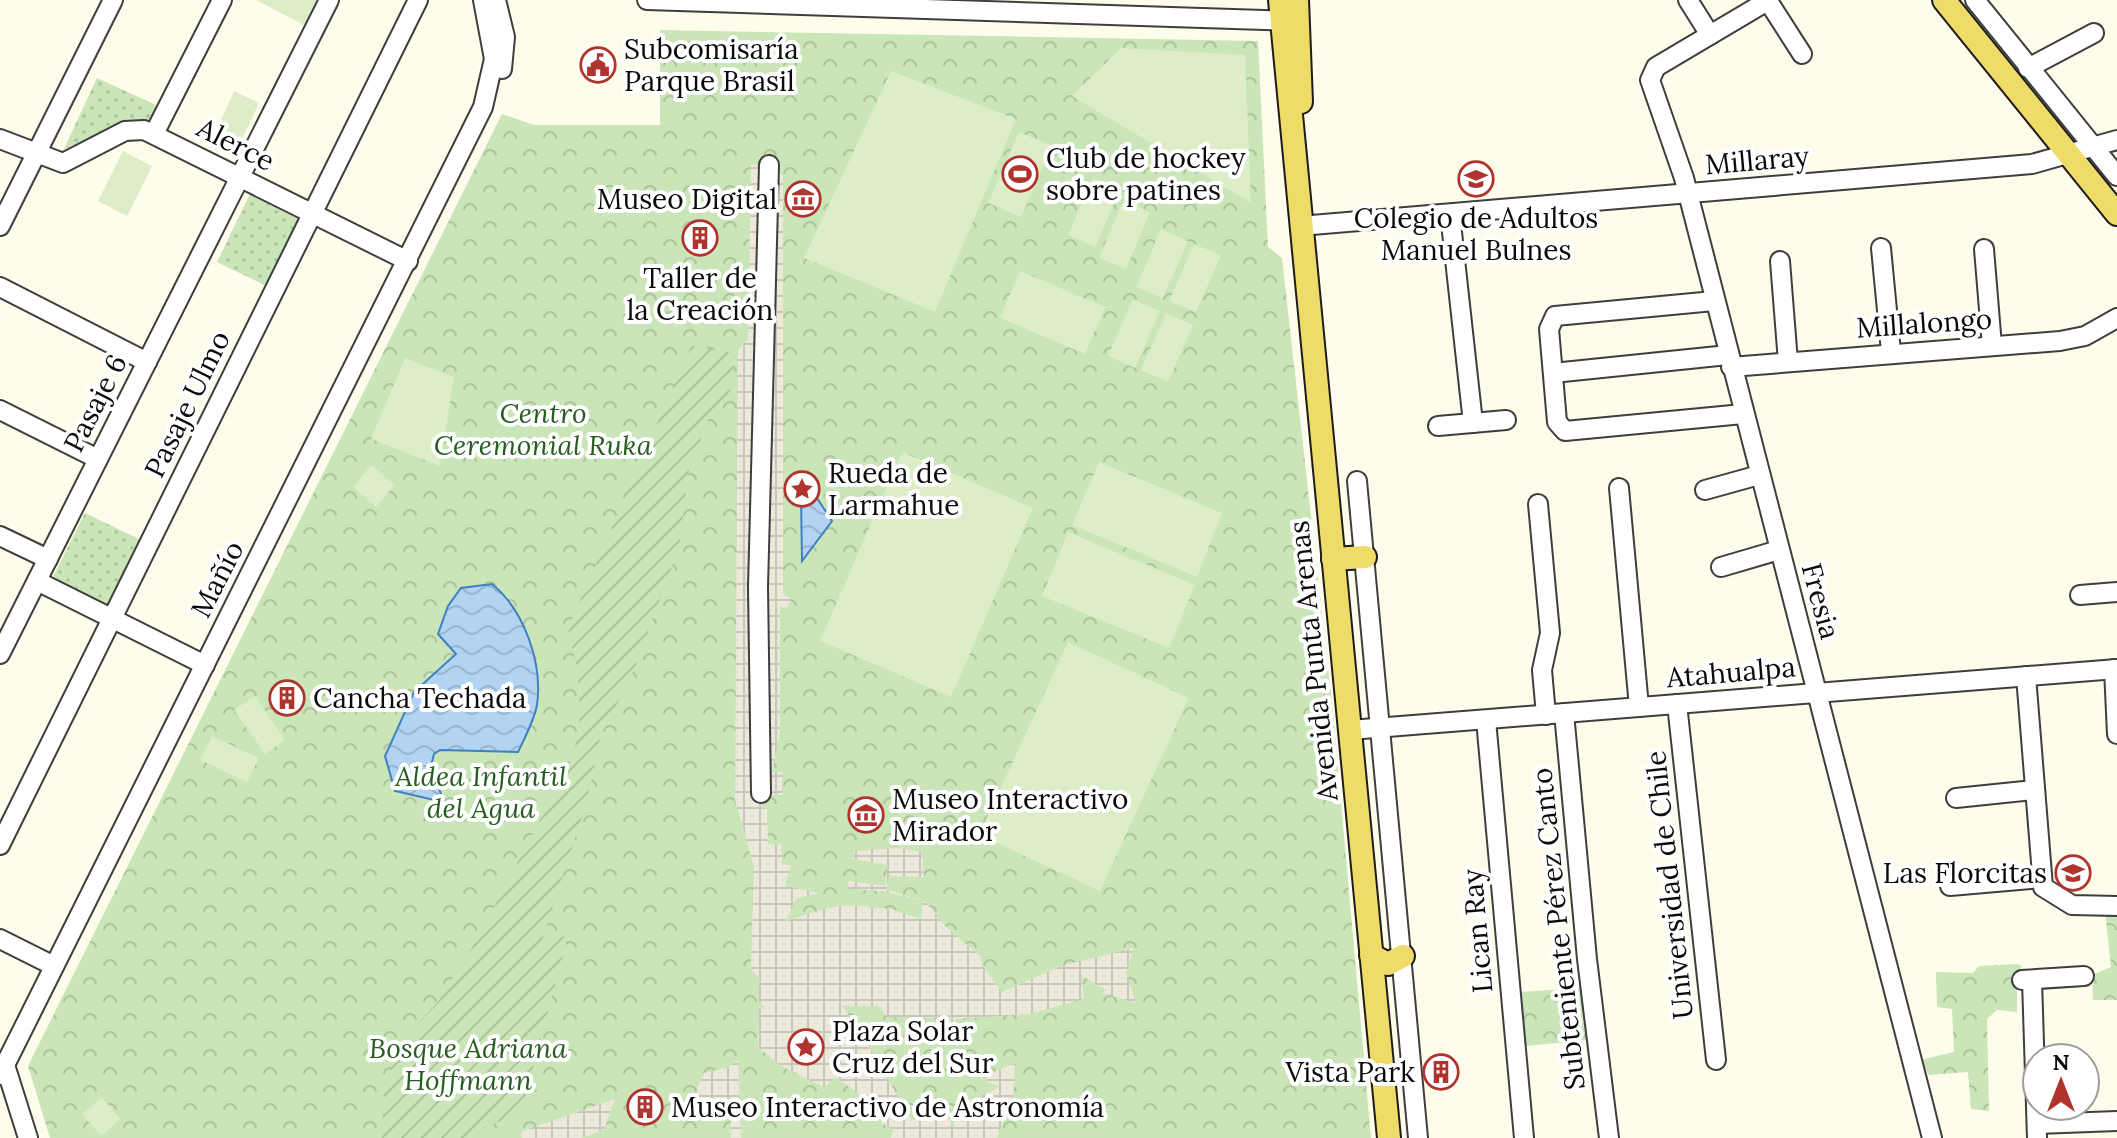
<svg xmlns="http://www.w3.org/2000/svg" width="2117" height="1138" font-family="Lora,serif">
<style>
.grass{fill:url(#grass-dots)}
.park{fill:url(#park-crowns)}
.garden{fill:url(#garden-furrows)}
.pitch{fill:#dcedc8}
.plaza{fill:url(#plaza-grid)}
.water{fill:url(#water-waves);stroke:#3e81c3;stroke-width:2}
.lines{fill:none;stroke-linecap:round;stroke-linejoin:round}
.minor-casing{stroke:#3e3e3e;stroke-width:22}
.major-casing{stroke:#1c1c1c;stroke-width:26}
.minor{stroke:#fff;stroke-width:18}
.major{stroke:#efdc68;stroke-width:22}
.labels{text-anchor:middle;stroke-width:8;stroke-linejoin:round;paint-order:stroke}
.poi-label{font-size:28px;fill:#0b0b0b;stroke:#fff;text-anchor:start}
.street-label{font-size:28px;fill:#0b0b0b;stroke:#fff}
.park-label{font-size:28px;font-style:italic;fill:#275d20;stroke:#fff}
</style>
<defs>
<pattern id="grass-dots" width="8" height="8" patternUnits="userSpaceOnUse" patternTransform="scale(2)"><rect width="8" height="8" fill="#cae5b7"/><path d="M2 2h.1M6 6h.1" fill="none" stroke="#acc39c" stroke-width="1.8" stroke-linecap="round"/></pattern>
<pattern id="park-crowns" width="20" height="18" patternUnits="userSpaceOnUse" patternTransform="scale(2)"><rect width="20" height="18" fill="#cae5b7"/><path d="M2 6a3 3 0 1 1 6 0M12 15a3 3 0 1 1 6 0" fill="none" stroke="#acc39c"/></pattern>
<pattern id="garden-furrows" width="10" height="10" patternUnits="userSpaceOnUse" patternTransform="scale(2)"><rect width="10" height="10" fill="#cae5b7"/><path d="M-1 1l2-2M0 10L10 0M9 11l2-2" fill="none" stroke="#acc39c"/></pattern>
<pattern id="plaza-grid" width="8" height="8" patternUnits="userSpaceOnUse" patternTransform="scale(2)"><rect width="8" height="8" fill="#ece9db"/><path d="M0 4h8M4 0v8" fill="none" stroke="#c9c6bb"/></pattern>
<pattern id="water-waves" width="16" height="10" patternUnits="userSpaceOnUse" patternTransform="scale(2)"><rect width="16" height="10" fill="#b2d3f1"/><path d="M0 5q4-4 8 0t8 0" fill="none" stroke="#98b4cd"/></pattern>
</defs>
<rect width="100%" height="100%" fill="#fefcea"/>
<g class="grass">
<path d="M97,78L156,105L146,127L132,120L64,149Z"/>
<path d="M250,194L299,218L266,286L217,262Z"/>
<path d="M85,513L141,540L109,607L52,579Z"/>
</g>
<g class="park">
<path d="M660,30L1258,41L1268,247L1282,258L1333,712L1371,1138H50L28,1066L502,114L534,125H660Z"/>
<path d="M2117,909V1000H2093L2092,975L2111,967L2105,910Z"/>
<path d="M2018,964L2022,966L2017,977V1012L1997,1010L1987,1019L1989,1111L1971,1109L1968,1072L1929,1075L1920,1060L1954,1052L1952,1009L1937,1007L1936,972L1973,973L1979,966Z"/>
<path d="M1581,988L1588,1040L1524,1046L1520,992Z"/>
</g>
<path class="garden" d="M691,346L735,353L729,396L711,412L688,474L679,547L634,670L600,737L587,801L542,940L568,936L521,1113L477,1130L475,1138H382L384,1087L403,1039L438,1002L478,938L574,755L580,713L577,668L568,628Z"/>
<g class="pitch">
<path d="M256,0H317L304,25Z"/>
<path d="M1121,48L1245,55L1251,203L1072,96Z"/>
<path d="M891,71L1016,119L935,312L804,258Z"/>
<path d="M234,91L259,103L236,152L212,141Z"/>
<path d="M1019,132L1052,146L1021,217L988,203Z"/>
<path d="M123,151L152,166L127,216L98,201Z"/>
<path d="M1093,178L1120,190L1095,247L1068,235Z"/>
<path d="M1123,201L1150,212L1126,269L1099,258Z"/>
<path d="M1161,229L1188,241L1163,298L1136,287Z"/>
<path d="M1194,244L1221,255L1196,312L1169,301Z"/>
<path d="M1020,271L1105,307L1085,354L1000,318Z"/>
<path d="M1133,299L1160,311L1135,368L1108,356Z"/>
<path d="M1166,313L1193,325L1168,382L1141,370Z"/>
<path d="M405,358L454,377L440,466L371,439Z"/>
<path d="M902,452L1033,508L951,697L820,641Z"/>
<path d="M1099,462L1222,513L1197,577L1072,525Z"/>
<path d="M371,465L395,485L376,507L353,487Z"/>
<path d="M1068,532L1195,585L1169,648L1042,596Z"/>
<path d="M1068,642L1189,698L1100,891L979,835Z"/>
<path d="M255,696L285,740L265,754L234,710Z"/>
<path d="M212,736L259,758L247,782L200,760Z"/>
<path d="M102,1097L120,1119L101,1136L82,1114Z"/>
</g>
<g class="plaza">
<path d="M751,164L783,175V594L792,599L787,608L780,606V732L772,772H782V795H763L762,808L767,809L768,844H781L782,864L791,865L785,886L819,893L796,899L786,921L828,908L849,905L891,909L921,919L923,901L882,891L848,889V881L885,886L888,865L853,859L854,851L899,848L922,852L924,877L889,876L886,889L926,902L945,926L980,956L982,965L1002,992L1064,965L1134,948L1126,973L1136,1003L1102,993L1106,990L1081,975L1084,999L1029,1014L955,1019L954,1035L947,1042L941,1032L945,1018L887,1017L879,1006H842L858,1027L912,1121L921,1114L918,1100L937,1097L952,1125L974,1099L1000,1087L988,1082L986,1075L1016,1063L1013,1096L997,1138H891L893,1130L882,1123L880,1115L861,1103L859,1094L836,1077L824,1087L781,1066L758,1047L759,1008L766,1009L758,1000L760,978L752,971L751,965L754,866L735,800L738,350L748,339Z"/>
<path d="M738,1060L741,1138H731L730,1097L690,1103L704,1073L729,1067Z"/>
<path d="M615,1099L604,1130L581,1138H522L520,1132Z"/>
</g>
<g class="water">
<path d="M807,478H815L817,498L832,521L802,561L801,498H806Z"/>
<path d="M492,584C524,610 543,663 537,705C534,721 525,737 518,752L440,750L434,754L431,766L441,794L434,800L395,791L385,756L414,692L456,654L438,634L448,606L461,588Z"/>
</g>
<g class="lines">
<defs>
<g id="minor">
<path d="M496,0L505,37L502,69"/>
<path d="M647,0L1295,21"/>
<path d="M1688,0L1710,35"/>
<path d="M1769,0L1656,67L1650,80L1684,178L1932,1138"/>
<path d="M1975,0L2117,176"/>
<path d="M1768,1L1802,54"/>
<path d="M2028,68L2094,33"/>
<path d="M154,134L222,0"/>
<path d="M0,139L63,163L125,131L144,130L408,261"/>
<path d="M1450,214L1473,423"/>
<path d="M0,226L113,0"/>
<path d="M1300,226L2032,164L2117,140"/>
<path d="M1881,248L1891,352"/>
<path d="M1984,249L1992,346"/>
<path d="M1780,261L1788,362"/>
<path d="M0,287L147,362"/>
<path d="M1714,301L1555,316L1549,329L1557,422L1565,431L1743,414"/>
<path d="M1731,367L2060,341L2085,336L2117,318"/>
<path d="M1553,373L1728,355"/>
<path d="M0,410L98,459"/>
<path d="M1438,426L1506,420"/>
<path d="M1357,481L1418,1138"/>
<path d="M1619,488L1639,707"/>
<path d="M1705,490L1759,475"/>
<path d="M1538,504L1550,633L1542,670L1546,715"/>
<path d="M0,536L48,559"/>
<path d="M1721,567L1779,550"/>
<path d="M37,581L205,665"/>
<path d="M2080,595L2117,592"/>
<path d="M0,654L329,0"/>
<path d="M2114,669L2117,734"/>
<path d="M2026,676L2043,887L2072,905L2117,906"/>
<path d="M1677,704L1716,1060"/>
<path d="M1564,713L1587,959L1609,1138"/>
<path d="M1486,720L1524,1138"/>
<path d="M1350,730L2117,669"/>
<path d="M761,793L758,587L769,165"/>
<path d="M1956,798L2034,790"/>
<path d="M0,845L418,0"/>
<path d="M1950,886L2041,878"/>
<path d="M0,939L54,966"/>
<path d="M2022,980L2084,976"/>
<path d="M2032,980L2037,1138"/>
<path d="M5,1065L28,1138"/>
<path d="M0,1075L483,107L494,59L483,0"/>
<path d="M2037,1124L2117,1121"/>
</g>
<g id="major">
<path d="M1280,0L1389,1138"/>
<path d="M1297,0L1301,102"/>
<path d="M1944,0L2117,214"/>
<path d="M1333,559L1365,557"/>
<path d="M1371,955L1388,964L1403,956"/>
</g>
</defs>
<use href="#minor" class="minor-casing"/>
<use href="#major" class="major-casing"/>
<use href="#minor" class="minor"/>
<use href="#major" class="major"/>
</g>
<defs>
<symbol id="civic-ring" viewBox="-11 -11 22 22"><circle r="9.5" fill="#fff" stroke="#b0342d" stroke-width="1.5"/><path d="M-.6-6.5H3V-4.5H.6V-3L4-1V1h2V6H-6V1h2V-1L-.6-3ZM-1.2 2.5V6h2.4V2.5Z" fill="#b0342d"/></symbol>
<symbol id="stadium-ring" viewBox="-11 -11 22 22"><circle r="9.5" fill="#fff" stroke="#b0342d" stroke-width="1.5"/><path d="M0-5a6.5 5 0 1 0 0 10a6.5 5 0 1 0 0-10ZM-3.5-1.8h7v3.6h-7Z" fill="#b0342d"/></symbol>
<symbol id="school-ring" viewBox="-11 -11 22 22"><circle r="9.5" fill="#fff" stroke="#b0342d" stroke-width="1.5"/><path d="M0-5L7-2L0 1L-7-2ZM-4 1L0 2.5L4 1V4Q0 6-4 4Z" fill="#b0342d"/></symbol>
<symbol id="museum-ring" viewBox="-11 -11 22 22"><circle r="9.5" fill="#fff" stroke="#b0342d" stroke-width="1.5"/><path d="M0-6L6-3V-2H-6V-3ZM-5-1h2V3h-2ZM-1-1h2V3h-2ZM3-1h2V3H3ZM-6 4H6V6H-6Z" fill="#b0342d"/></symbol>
<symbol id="building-ring" viewBox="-11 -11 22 22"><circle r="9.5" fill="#fff" stroke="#b0342d" stroke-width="1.5"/><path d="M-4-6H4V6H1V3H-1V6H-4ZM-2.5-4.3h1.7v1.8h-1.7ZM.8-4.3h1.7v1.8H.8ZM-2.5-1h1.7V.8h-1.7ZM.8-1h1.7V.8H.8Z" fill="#b0342d"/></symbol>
<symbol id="sight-ring" viewBox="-11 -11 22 22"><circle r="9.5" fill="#fff" stroke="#b0342d" stroke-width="1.5"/><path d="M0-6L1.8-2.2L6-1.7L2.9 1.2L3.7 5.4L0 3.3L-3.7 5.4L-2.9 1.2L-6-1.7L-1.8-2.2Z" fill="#b0342d"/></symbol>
</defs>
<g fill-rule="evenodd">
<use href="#civic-ring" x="578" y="45" width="40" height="40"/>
<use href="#stadium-ring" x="1000" y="154" width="40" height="40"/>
<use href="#school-ring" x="1456" y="159" width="40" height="40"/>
<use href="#museum-ring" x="783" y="179" width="40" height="40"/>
<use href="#building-ring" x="680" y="218" width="40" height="40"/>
<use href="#sight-ring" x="782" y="469" width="40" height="40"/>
<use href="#building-ring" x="267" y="678" width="40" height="40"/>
<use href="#museum-ring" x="846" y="795" width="40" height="40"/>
<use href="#school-ring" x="2053" y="853" width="40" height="40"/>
<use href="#sight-ring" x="786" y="1027" width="40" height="40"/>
<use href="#building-ring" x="1421" y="1052" width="40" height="40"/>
<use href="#building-ring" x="625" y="1087" width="40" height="40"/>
</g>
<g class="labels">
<g class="poi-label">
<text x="624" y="59">Subcomisaría<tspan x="624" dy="32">Parque Brasil</tspan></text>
<text x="1046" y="168">Club de hockey<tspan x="1046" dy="32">sobre patines</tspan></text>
<text x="777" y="209" text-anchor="end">Museo Digital</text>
<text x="1476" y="228" text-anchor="middle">Colegio de Adultos<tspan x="1476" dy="32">Manuel Bulnes</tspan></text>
<text x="700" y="288" text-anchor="middle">Taller de<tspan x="700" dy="32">la Creación</tspan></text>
<text x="828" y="483">Rueda de<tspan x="828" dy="32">Larmahue</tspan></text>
<text x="313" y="708">Cancha Techada</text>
<text x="892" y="809">Museo Interactivo<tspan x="892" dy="32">Mirador</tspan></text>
<text x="2047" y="883" text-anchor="end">Las Florcitas</text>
<text x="832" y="1041">Plaza Solar<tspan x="832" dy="32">Cruz del Sur</tspan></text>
<text x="1415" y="1082" text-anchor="end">Vista Park</text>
<text x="671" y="1117">Museo Interactivo de Astronomía</text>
</g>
<g class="street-label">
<text transform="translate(236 144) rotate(27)" y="10">Alerce</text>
<text transform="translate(1757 160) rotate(-5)" y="10">Millaray</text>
<text transform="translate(1924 323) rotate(-4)" y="10">Millalongo</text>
<text transform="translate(95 403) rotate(-63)" y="10">Pasaje 6</text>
<text transform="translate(187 404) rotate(-64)" y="10">Pasaje Ulmo</text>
<text transform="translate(217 579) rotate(-63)" y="10">Mañío</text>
<text transform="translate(1821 601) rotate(75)" y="10">Fresia</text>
<text transform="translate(1313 661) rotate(-96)" y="10">Avenida Punta Arenas</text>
<text transform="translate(1731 672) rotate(-5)" y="10">Atahualpa</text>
<text transform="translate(1669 885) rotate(-96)" y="10">Universidad de Chile</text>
<text transform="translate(1558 929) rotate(-96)" y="10">Subteniente Pérez Canto</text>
<text transform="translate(1477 931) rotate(-95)" y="10">Lican Ray</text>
</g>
<g class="park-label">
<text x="543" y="423">Centro<tspan x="543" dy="32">Ceremonial Ruka</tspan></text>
<text x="481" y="786">Aldea Infantil<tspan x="481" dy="32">del Agua</tspan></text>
<text x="468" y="1058">Bosque Adriana<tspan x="468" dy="32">Hoffmann</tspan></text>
</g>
</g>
<g transform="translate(2061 1082)"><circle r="38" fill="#ffffff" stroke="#9d9d9d" stroke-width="2"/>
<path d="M0-6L14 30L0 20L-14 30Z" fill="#b0342d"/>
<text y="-12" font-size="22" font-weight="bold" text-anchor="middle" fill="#0b0b0b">N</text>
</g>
</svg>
